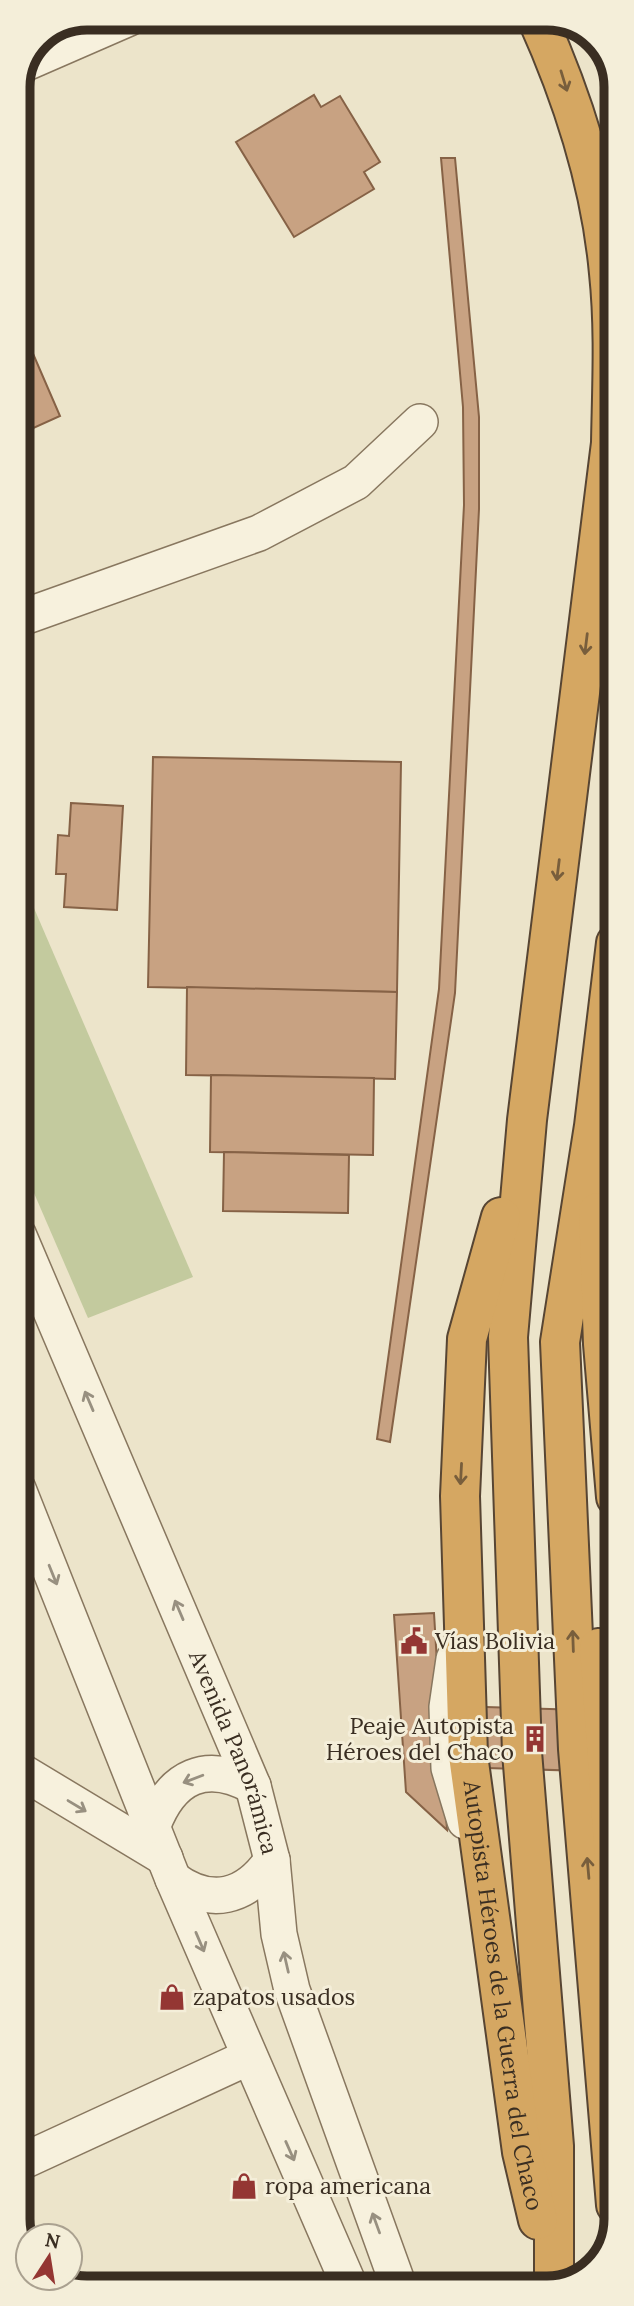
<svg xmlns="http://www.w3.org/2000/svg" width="634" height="2306" font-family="Lora,serif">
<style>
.green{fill:#c3ca9e}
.building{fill:#c8a282;stroke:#866246;stroke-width:2}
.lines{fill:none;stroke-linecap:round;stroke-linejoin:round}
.minor-casing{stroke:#88775f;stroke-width:38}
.highway-casing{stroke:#574533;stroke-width:42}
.minor{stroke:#f7f1dd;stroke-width:35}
.highway{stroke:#d5a762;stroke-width:38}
.oneway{stroke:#785e3c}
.oneway2{stroke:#989080}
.labels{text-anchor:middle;stroke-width:6;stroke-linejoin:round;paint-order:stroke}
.poi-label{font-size:23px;fill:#3a2e22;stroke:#f4eed9;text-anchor:start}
.street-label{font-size:23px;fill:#3a2e22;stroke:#f4eed9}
.rim{fill:none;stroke:#3a2e22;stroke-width:9}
</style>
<rect width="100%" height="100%" fill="#ece4ca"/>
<path class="green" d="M18,871L193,1277L88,1318L18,1156Z"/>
<g class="building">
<path d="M314,95L321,107L340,96L380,162L364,172L374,189L294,237L236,142Z"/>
<path d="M441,158H455L479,417V509L455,993L390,1442L377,1439L439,989L464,505L463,407Z"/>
<path d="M18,319L60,416L18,435Z"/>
<path d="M153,757L401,762L397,992L148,987Z"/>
<path d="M71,803L123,806L117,910L64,907L66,874H56L58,835L69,836Z"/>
<path d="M187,987L397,992L395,1079L186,1075Z"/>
<path d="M211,1075L374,1078L373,1155L210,1152Z"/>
<path d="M224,1152L349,1155L348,1213L223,1211Z"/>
<path d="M434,1613L447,1830L406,1792L394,1615Z"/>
<path d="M453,1706L616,1711V1772L456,1767Z"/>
</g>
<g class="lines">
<defs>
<g id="minor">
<path d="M28,62L129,18"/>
<path d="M18,619L259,533L356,482L420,422"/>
<path id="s1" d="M18,1234L253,1786L272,1860L279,1934L292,1990L399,2287"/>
<path d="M18,1489L173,1879L350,2287"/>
<path d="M454,1659L447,1707L449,1768L465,1821"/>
<path d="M19,1770L165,1858"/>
<path d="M153,1825C172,1776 206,1760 253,1786"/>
<path d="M173,1879C211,1907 246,1898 272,1860"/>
<path d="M19,2163L249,2057"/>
</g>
<g id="highway">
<path d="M537,18C573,98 601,185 609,273C615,329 612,387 611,443L527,1120L508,1337L522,1752L554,2146V2287"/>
<path d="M616,943L594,1126L560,1342L578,1749L616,2205"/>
<path d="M598,1212L603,1344L616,1497"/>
<path id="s2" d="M501,1217L467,1339L460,1496L468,1755L522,2152L538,2220"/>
<path d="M599,1648L616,1888"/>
</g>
</defs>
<use href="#minor" class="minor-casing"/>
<use href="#highway" class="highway-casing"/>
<use href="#minor" class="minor"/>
<use href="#highway" class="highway"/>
</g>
<defs><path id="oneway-shaft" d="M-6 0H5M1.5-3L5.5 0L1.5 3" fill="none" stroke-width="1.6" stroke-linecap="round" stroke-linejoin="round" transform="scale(1.75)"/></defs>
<g class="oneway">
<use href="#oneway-shaft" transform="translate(564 81) rotate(73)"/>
<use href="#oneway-shaft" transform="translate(586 644) rotate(97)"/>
<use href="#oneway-shaft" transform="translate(558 870) rotate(97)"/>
<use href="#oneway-shaft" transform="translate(461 1474) rotate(93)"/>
<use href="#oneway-shaft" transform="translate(573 1641) rotate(-92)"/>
<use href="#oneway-shaft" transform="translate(588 1868) rotate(-95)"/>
</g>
<g class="oneway2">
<use href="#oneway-shaft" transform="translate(89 1401) rotate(-113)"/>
<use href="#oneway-shaft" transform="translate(53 1575) rotate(68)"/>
<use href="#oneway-shaft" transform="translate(179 1610) rotate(-113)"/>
<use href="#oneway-shaft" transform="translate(193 1779) rotate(159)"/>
<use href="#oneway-shaft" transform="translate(77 1806) rotate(31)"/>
<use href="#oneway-shaft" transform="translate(200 1942) rotate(67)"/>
<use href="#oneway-shaft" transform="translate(286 1962) rotate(-103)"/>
<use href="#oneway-shaft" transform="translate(290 2151) rotate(66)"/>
<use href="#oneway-shaft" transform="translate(376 2223) rotate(-110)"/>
</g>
<defs>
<symbol id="civic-bare" viewBox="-9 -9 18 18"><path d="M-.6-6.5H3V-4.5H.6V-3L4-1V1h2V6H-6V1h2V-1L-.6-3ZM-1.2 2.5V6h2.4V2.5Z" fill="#943633" stroke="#f4eed9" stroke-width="2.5" paint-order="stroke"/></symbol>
<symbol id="building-bare" viewBox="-9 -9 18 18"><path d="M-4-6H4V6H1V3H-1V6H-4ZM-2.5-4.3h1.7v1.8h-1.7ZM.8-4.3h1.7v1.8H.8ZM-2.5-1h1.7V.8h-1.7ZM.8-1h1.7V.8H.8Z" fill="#943633" stroke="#f4eed9" stroke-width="2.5" paint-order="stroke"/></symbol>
<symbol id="shop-bare" viewBox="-9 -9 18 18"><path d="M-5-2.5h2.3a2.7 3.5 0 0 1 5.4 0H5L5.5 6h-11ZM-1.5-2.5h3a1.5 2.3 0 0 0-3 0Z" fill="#943633" stroke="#f4eed9" stroke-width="2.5" paint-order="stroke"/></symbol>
</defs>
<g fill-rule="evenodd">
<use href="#civic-bare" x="395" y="1622" width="38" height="38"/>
<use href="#building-bare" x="516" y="1720" width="38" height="38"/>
<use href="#shop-bare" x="153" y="1978" width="38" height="38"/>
<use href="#shop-bare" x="225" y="2167" width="38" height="38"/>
</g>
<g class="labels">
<g class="poi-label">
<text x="435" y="1649">Vías Bolivia</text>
<text x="514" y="1734" text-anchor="end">Peaje Autopista<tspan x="514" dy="26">Héroes del Chaco</tspan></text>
<text x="193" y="2005">zapatos usados</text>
<text x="265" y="2194">ropa americana</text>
</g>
<g class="street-label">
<text dy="8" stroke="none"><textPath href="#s1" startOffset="562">Avenida Panorámica</textPath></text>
<text dy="8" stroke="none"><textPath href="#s2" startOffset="786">Autopista Héroes de la Guerra del Chaco</textPath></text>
</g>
</g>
<path d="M0 0H634V2306H0ZM87 30H547A57 57 0 0 1 604 87V2219A57 57 0 0 1 547 2276H87A57 57 0 0 1 30 2219V87A57 57 0 0 1 87 30Z" fill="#f4eed9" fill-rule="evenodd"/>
<path class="rim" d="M87 30H547A57 57 0 0 1 604 87V2219A57 57 0 0 1 547 2276H87A57 57 0 0 1 30 2219V87A57 57 0 0 1 87 30Z"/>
<g transform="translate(49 2257) rotate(12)"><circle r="33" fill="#f4eed9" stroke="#aaa190" stroke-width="2"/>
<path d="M0-5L12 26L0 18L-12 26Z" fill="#943633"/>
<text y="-10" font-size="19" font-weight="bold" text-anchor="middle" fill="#3a2e22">N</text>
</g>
</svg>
